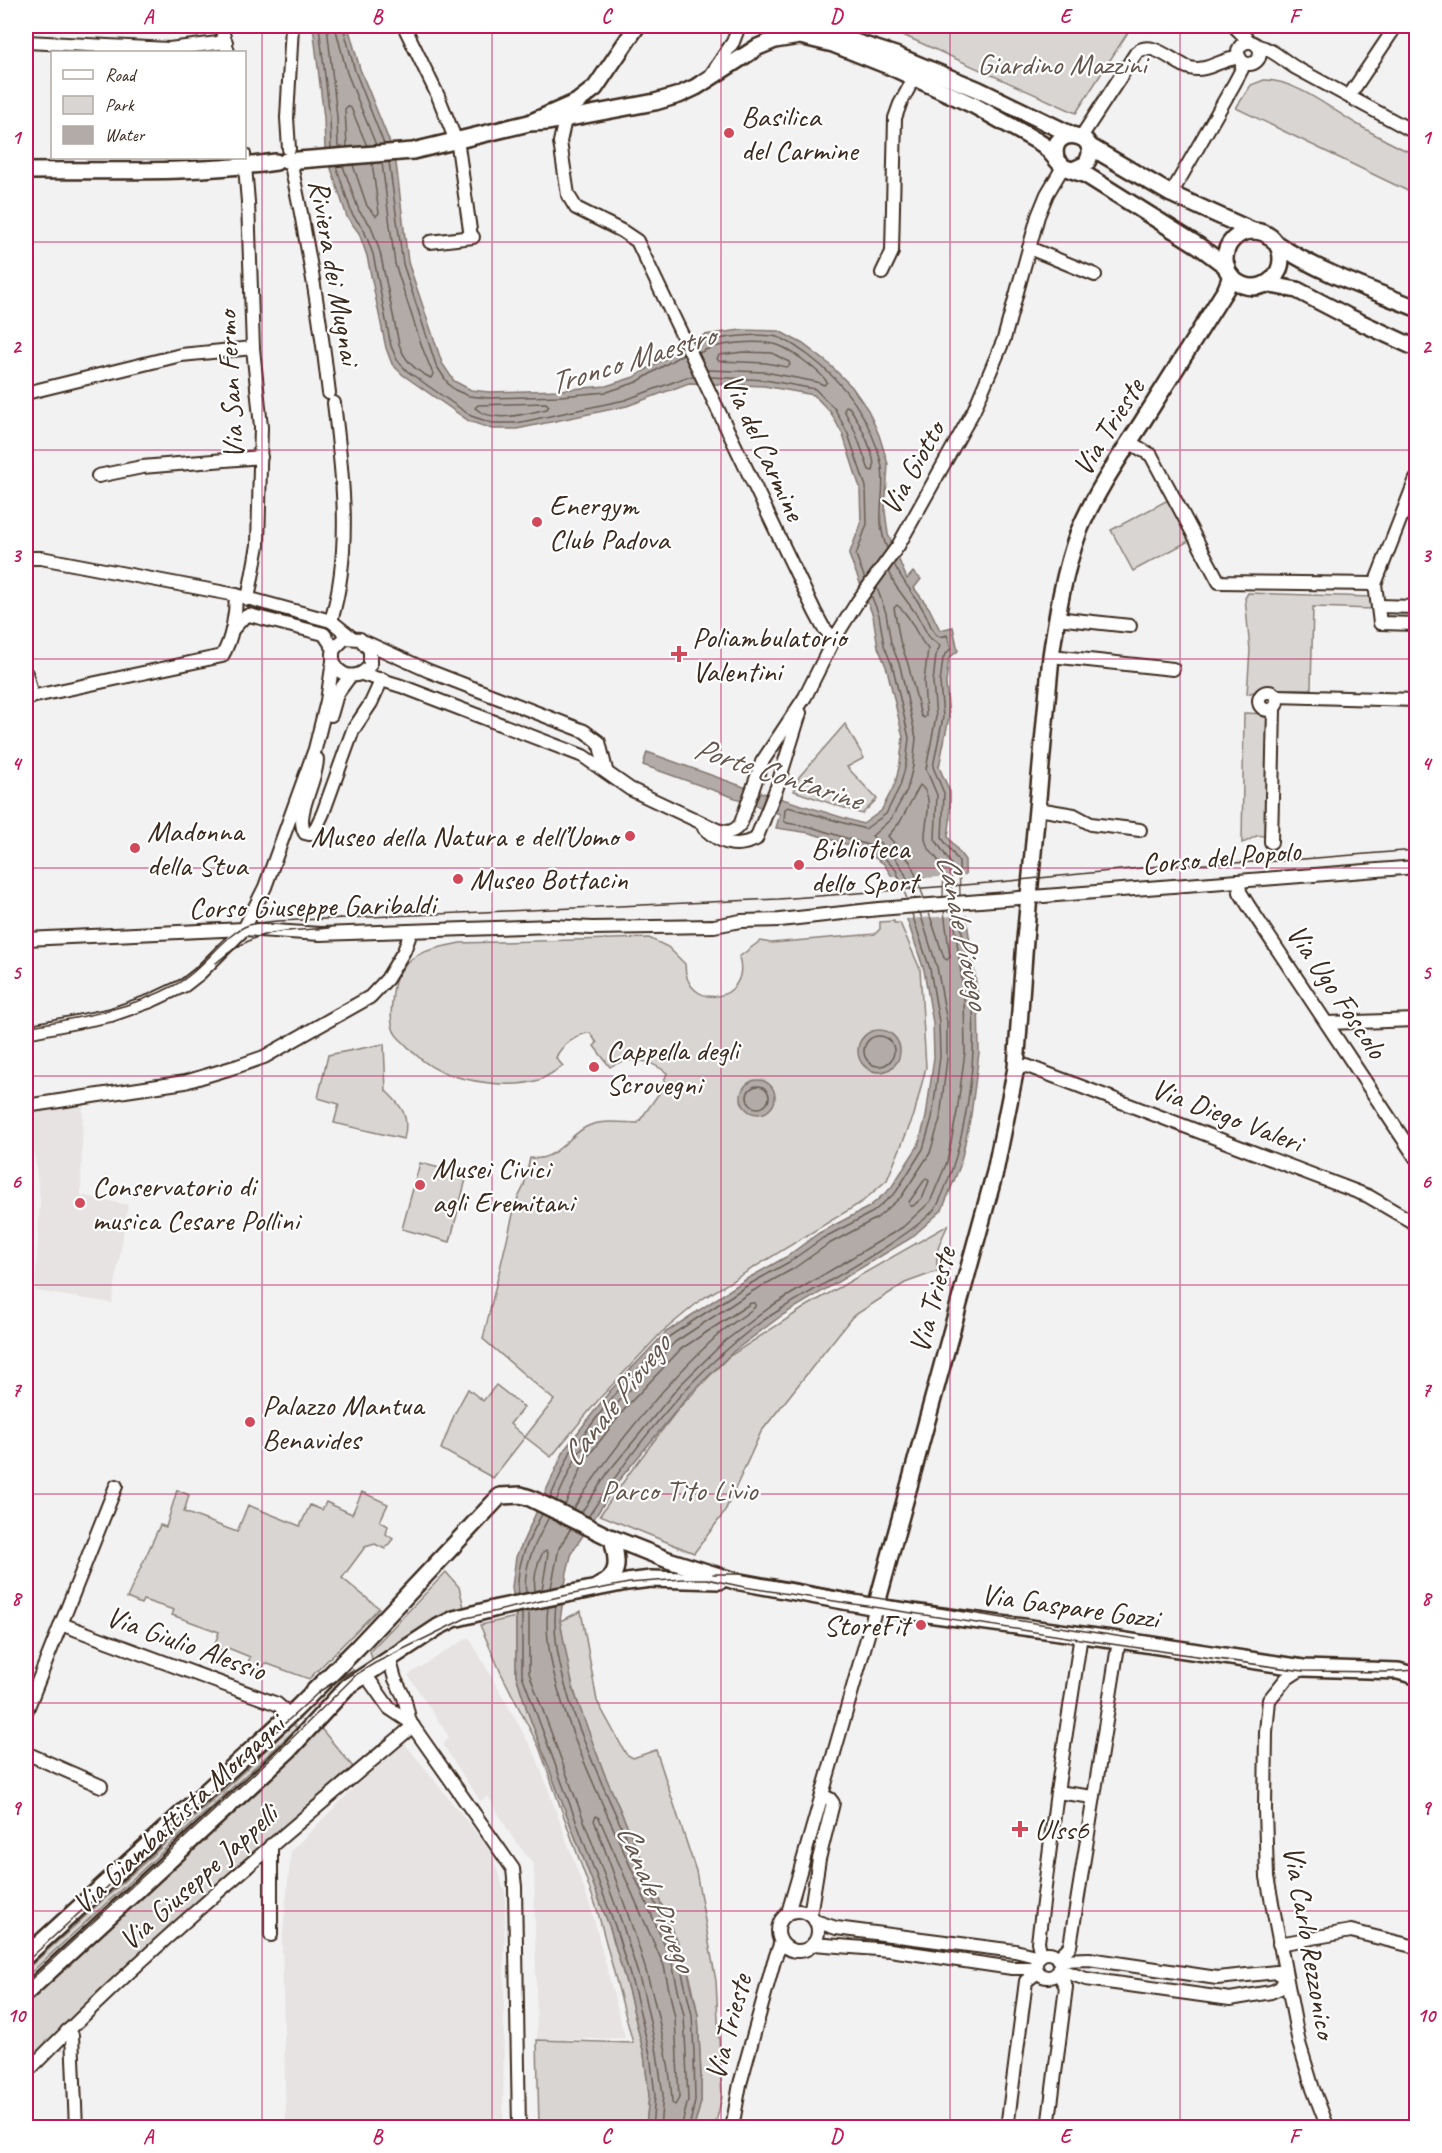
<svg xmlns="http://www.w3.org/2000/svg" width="1442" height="2153" font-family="Caveat,sans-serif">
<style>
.built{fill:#e6e3e2}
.green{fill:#d8d5d2;stroke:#8a8078;stroke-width:1.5}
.water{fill:#b2aba7;stroke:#827770;stroke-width:1.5}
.pier{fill:#f3f2f2}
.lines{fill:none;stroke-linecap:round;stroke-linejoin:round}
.shore{stroke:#6b5e55;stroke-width:1.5}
.minor-casing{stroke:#3b2a1e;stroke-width:16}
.tertiary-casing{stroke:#3b2a1e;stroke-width:20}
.minor{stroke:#fff;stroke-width:12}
.tertiary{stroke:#fff;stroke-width:15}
.tram{stroke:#3b2a1e;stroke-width:1.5}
.grid{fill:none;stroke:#c2185b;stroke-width:1.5;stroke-opacity:0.55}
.poi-dot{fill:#d1495b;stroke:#fff;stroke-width:2}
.labels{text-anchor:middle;stroke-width:4.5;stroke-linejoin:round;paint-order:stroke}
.park-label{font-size:30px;fill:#62554b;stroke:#fff}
.poi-label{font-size:30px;fill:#3b2a1e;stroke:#fff;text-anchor:start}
.street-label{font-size:30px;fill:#3b2a1e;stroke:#fff}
.water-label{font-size:32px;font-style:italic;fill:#65574e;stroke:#fff}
.neatline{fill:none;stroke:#c2185b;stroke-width:2}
.grid-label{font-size:20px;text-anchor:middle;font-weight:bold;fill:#c2185b}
</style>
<rect width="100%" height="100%" fill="#f3f2f2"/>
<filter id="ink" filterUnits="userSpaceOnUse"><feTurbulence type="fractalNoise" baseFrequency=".0167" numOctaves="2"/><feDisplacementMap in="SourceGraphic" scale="12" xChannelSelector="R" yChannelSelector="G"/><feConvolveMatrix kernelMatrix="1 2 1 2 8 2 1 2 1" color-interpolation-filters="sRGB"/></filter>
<g filter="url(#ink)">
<g class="built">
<path d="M83,1104L81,1195L128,1205L112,1303L35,1291L40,1201L30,1115L31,1113Z"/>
<path d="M469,1637L536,1756L591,1908L625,2038L537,2040L534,1865L512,1837L488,1796L480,1801L443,1745L449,1737L408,1675Z"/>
<path d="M402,1740L490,1850L505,1892L503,2127L286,2128L282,1943L291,1851Z"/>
</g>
<g class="green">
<path d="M866,26H927L937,29L977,26H1132L1076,113L903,35Z"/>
<path d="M1264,80C1293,79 1330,108 1355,123C1375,135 1395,146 1416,155V195L1236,108L1251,85Z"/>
<path d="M1168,500L1189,541L1133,571L1111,530Z"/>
<path d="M1248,593L1371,597L1373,609L1313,607L1311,689H1264L1247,694L1250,650L1245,598Z"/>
<path d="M1244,713L1269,714L1268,838C1256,831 1253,840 1242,843Z"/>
<path d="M845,724L864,758L847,767L877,799L862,814L794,791L799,777Z"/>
<path d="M894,921V923H900L920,969L926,1067L914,1115L887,1180L862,1202L702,1299L661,1333L600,1398L551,1457L525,1437L493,1478L441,1449L455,1413L468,1389L483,1401L496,1385L524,1407L510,1424L525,1437L554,1400L483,1339L516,1202L524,1186L530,1158C555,1162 566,1138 586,1127C601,1119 623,1123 638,1123L660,1092L667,1073C651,1060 628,1055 610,1067L594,1046L597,1043L590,1033C579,1033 559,1047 556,1058L563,1066C555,1071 547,1077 539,1080C512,1089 466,1082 440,1071C426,1065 414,1054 404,1043C401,1040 397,1037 395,1033C390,1025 391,1011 392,1002C393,995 393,986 396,979C407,952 434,948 460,943L649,938L668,947L685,964C685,1013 752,1003 739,957L760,941L771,943L875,934L880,929V922Z"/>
<path d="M384,1044L386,1091C402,1106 410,1116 404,1139L334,1123L339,1104L318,1098L328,1055Z"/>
<path d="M420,1163L467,1175L450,1242L402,1229Z"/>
<path d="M948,1225C940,1242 934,1252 938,1271L905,1283L852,1317L761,1432L724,1513L694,1553L600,1515L631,1471L679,1408L728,1357L807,1306Z"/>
<path d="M177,1490L189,1495L184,1512L237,1532L248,1505L300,1526L310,1505L322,1510L326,1502L352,1514L362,1492L388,1504L380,1521L388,1526L386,1534L393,1539L385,1549L375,1544L365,1547L342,1578L379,1608L309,1679L265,1663L262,1670L248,1664L250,1657L228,1648L226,1652L214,1647L219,1632L172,1615L174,1610L143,1600L141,1604L127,1598L160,1525L166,1527Z"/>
<path d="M446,1572L459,1587L464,1607L437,1620L381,1657L372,1659L370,1651Z"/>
<path d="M581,1611L597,1701L626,1754L633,1758L656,1750L696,1871L716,1981L722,2097L715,2127H694L701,2102V2077L698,2015L692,1985L685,1959L604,1773L580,1711L567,1665L560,1621Z"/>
<path d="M516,1617V1675L528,1713L610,1928L629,1993L644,2054L649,2095L646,2127H539L537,2040L633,2043L597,1909L539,1747L501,1673L480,1625Z"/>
<path d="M293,1724L297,1728L26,1977V1970L222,1792Z"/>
<path d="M318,1725L353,1767L236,1867L82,2011L26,2067V1999Z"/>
</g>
<g class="water">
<path d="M313,26H348L360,69L390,143L396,163L408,262L442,363L454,381L471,390L489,392L560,390L606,386L634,377L704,335L741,330L779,331L803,344L828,363L852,387L868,410L879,435L888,464L885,511L888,534L907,579L913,572L921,579L914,588L929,608L940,630L953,627L958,651L949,658L946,683L949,717L939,767L950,792V822L948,837L965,860L966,915L978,996L979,1053L971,1115L960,1166L942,1210L911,1238L781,1316L734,1351L690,1394L620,1479L572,1552L567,1572L560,1621L573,1689L604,1773L685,1959L698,2015L701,2077V2102L694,2127H646L649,2095L644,2054L629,1993L610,1928L528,1713L516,1675V1617L512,1587L516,1557L565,1449L610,1391L666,1332L745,1280L786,1257L819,1233L869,1207L891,1188L918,1146L926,1117L934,1057L933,1023L924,970L893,878L884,864L871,855V852L810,833L776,828L780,814L643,765L647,752L744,787L863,824L881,811L895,784L900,763L903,737L887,669L878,647L873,616L849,555L861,523L860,488L843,435L831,413L814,395L764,386L689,383L627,406L517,429H492L469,421L403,375L392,364L386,348L367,256L359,233L347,217L325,150L324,118Z"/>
<circle cx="879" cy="1051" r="21"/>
<circle cx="758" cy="1097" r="17"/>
</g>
<path class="pier" d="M968,875L969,915L905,919L889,877L897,876V880Z"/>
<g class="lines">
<g class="shore">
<path d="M319,26L330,118L331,148"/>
<path d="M327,26L337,117L338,148"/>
<path d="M335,26L347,73L376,145"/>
<path d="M343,26L355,71L384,144"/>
<path d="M347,147L345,109L348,106L351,108L367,146"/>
<path d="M389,162L403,264L436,365L449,385L455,390L469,396L488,398L560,396L607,392L637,382L683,354"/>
<path d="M353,165L367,206L376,216L379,213L372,163"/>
<path d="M336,166L352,214L364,230L373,254L391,346L397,360L407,371L471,416L492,423H517L625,400L687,377H694"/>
<path d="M343,166L359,211L371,226L380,252L399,344C404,360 416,371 431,378L433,374L422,347L395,264L382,163"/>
<path d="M696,346C707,340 718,339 731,337C744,336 763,333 777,337C787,339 799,349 808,355C845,383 870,417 881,462C888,492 873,515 887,548"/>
<path d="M743,352L772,353L789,362L790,365L787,367L766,363L719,361L717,359L719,355Z"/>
<path d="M699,353C716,343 755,340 774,344C788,347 820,371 827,382L824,385L817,382L765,372L707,370"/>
<path d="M711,377L765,380L815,389L835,409L848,434L866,487L867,524L856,555L865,579"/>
<path d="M546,403L549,406L547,409C526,414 493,424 475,408L478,405Z"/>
<path d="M846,406L849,407C858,419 878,458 873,471L869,470L855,431L844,410Z"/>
<path d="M894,564C903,583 916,596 926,615C929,621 932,633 938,636C941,637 945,636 947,635L951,648L943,658L940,683L943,717L933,767L944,793L942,838L959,862L960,895"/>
<path d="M889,571L895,585L917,615L929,637L940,646L936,655L933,682L936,717L926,769L937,795L935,839L951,864L952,896"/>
<path d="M877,588L886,613L891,643L900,666L916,738L913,766L907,790L891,819L872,836C899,859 903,865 915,899"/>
<path d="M871,595L879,615L884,645L893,668L909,738L906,764L900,786L886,814L865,829L788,807L785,809L784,821L787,823L811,827L874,847L896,870L907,899"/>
<path d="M897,605C911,615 916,636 928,649L924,681L926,716L924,718L921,716L908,664L900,641L894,608Z"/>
<path d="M924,898L911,863L888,836L900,822L920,785C936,798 924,822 925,839C927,852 939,857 942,868C945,876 943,888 943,896"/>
<path d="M929,913L944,958L947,960L950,957L944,911"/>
<circle cx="879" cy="1051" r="15"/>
<circle cx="758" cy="1097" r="11"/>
<path d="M926,1178L929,1181L923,1197L913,1206H910L909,1202Z"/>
<path d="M550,1498L571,1451L615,1394L670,1336L748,1285L789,1262L823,1238L873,1212L896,1192L923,1149L932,1118L940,1057L939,1022L930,969L912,914"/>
<path d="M556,1501L577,1455L621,1399L675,1342L751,1292L793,1269L827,1245L877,1218L901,1197L930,1153L940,1119L947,1058V1022L937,967L920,913"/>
<path d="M565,1505L585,1460L628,1405L681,1349L751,1303H755V1307C743,1317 729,1325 718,1335C662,1386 614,1447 573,1509"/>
<path d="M581,1513L609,1471L680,1385L725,1341L773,1305L903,1227L930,1202L947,1162L957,1112L965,1052L964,997L953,911"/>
<path d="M588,1517C627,1458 676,1392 730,1347C745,1333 763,1320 781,1309C812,1290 925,1230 938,1204C966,1146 978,1059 972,995C969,967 961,939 960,910"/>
<path d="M551,1588L559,1548L571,1528"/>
<path d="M535,1591C533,1577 537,1564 543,1552L546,1550L548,1553L542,1590"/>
<path d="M526,1593C522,1566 537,1540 549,1517"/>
<path d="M519,1594C514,1566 529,1539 542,1514"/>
<path d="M556,1605C547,1673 599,1777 627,1839C645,1879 662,1920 679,1960L692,2015L694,2053L695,2101L689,2128"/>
<path d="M548,1607C539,1673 592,1780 619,1841C637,1881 655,1922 672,1963L684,2016L686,2054L688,2100L681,2128"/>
<path d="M529,1611V1673L622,1923L643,1990L657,2053L663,2095L660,2128"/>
<path d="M522,1612V1675L615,1926L635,1992L650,2054L655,2095L652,2128"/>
<path d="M596,1816L599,1818L664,1966L675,2018L679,2098L675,2105L672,2103C671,2072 664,2042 657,2012C641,1946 617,1883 594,1820Z"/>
</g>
<defs>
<g id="minor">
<path d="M221,26L228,52"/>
<path d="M404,26L438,96L458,146L471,237"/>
<path d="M1234,26L1250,42"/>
<path d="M26,42L169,49L226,42"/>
<circle cx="1249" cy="53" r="11"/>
<path d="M1258,46C1273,49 1284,61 1296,68L1416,133"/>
<path d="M711,75L733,42L739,26"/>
<path d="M1349,96L1396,26"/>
<path d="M569,113L565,119L560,142L568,195L576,208L622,231L637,241L815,612L823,627L834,639"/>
<path d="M1081,137L1136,53C1152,38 1174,64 1190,68C1208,73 1222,57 1240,58"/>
<path d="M289,149L287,118L292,26"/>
<path d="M244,154L248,202L253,348L261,427L258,545L248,599"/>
<path d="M290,160C307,238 320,314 329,393"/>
<path d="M1171,194L1234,84L1242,69V62"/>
<path d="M430,242L473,237"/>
<path d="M1029,248L1095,275"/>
<path d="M882,273L892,252L895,118L900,104L918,71"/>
<path d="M26,393L181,355L253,348"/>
<path d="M1129,442L1151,455L1219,582L1375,584"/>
<path d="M98,476L142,467L261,457"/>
<path d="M1416,479L1375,584L1380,623L1416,624"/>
<path d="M26,558H41L236,595L331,621L351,637"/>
<path d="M1378,606L1416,607"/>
<path d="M1056,618L1130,626"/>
<path d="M331,621C352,551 343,475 334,403"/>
<path d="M232,630L243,618L249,615L324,634L334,649C327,673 356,686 370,665V650L360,639L345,638L334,649"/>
<path d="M365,642L429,671L584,731L599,742L606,770"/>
<path d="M1051,656L1173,669"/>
<path d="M26,673L32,697"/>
<path d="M362,674L401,686L583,756L630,789L717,830C728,833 734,833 741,823L762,762L805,697L834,639L858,601L898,546L974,410L1004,339L1038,216L1047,194L1063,167"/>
<circle cx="1268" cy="701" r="9"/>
<path d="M1276,696L1416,700"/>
<path d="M26,698L222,656C232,640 236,614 236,595"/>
<path d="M331,715L337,694L350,676"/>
<path d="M317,759C317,781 294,815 305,833L309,834L314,832L323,813L353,730L371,703L382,679"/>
<path d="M1038,809L1074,815L1091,824L1140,830"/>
<path d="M704,828C720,843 735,849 756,839L777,787L800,713"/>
<path d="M1271,842L1274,709"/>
<path d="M1239,881L1240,892L1248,905L1416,1158"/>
<path d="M26,939L244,929L320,934L552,926L592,928L714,926L741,921L780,920L879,909L1416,867"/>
<path d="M1327,1023L1416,1020"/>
<path d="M26,1032L111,1015L151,1001L185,985L199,974L244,929L265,887L315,749L327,701L333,661"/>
<path d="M1016,1068L1027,1066L1368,1196L1416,1224"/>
<path d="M26,1106L185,1082L238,1066L264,1057L370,997L387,979L404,951L411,932"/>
<path d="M61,1624L277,1704L290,1715"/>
<path d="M389,1658L395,1679L404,1697L410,1722"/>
<path d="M1303,1668L1286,1679L1269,1700L1266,1732L1265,1809L1267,1877L1299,2043L1313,2089L1328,2128"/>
<path d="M365,1674L389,1708L410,1722L513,1869L515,1887L519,2128"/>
<path d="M26,1712L116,1486"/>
<path d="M26,1753L101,1786"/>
<path d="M1057,1792L1093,1797"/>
<circle cx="798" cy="1931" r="20"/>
<path d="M788,1913L876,1607"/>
<path d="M810,1915L819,1859L833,1803L830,1799L822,1795"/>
<path d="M815,1921L836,1928L1015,1951L1039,1957"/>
<path d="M271,1935V1845"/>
<path d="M813,1944L890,1950L1012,1968H1036"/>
<path d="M1279,1944L1351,1931L1416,1947"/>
<circle cx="1048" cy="1965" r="12"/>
<path d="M1041,1955L1038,1942L1057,1792L1081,1635"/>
<path d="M1058,1958L1070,1946L1119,1640"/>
<path d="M1060,1960L1089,1959L1217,1978L1277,1972L1286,1978"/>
<path d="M1060,1970L1086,1979L1230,1999L1271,1992L1280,1988L1286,1978"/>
<path d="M67,2031L72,2035L76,2128"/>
<path d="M26,2073C146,1949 280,1838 413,1726"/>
<path d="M732,2128L740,2084L774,1961L781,1942"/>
<path d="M1007,2128L1026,1981L1038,1972"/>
<path d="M1048,2128L1066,1987L1058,1972"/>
</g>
<g id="tertiary">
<path d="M804,26L895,55L979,90L1072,135"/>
<path d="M529,123L548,122L655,102L679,95L696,87L758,47L775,40L800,36L833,44L891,67L975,106L1037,141L1045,146L1063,167L1086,175L1199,246L1227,267"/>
<path d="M1089,146L1171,194L1253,231"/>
<path d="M1056,158C1048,123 1106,132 1086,164L1073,170"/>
<path d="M286,161L413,151L529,123L577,102L595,88L637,26"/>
<path d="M26,171C108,170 193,174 276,162"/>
<circle cx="1253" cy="259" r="28"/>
<path d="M1278,245C1321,273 1369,289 1416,308"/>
<path d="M1266,284L1297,290L1349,317L1416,348"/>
<path d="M599,1586C622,1576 617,1558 612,1538"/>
<path d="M876,1607L995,1172L1016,1068L1025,940L1051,656C1057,614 1064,571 1079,531C1095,493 1119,458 1141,424C1169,379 1198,334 1226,289L1231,276"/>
<path d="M26,1956L296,1709L357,1648L500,1496L521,1495L530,1498L607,1536L668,1560L735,1581L876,1607L1119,1640L1303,1668L1398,1671L1416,1676"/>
<path d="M26,1993L289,1750L347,1687L438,1627L454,1619L497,1608L627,1582L651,1579L720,1581"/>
</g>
</defs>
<use href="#minor" class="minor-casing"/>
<use href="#tertiary" class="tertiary-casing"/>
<use href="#minor" class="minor"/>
<use href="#tertiary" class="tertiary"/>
<g class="tram">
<path d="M216,963C258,927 279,932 330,928"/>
<path d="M26,1027C77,1018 128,1010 175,985C202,971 225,933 249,925C258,922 268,922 277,921L779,899L989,883L1161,866L1278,861L1416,850"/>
<path d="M713,1574H740L839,1592L1136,1639"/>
<path d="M26,1962L320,1691L353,1670"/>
<path d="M26,1984L285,1745L357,1674L375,1663L466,1618L563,1596L629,1583L683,1579H707L744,1587L1118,1645L1303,1671L1386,1672L1416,1670"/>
</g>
</g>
</g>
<path class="grid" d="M262,26V2128M492,26V2128M721,26V2128M950,26V2128M1180,26V2128M26,242H1416M26,450H1416M26,659H1416M26,868H1416M26,1076H1416M26,1285H1416M26,1494H1416M26,1703H1416M26,1911H1416"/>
<g class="poi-dot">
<circle cx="729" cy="133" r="6"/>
<circle cx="537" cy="522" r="6"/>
<path d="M676 645h6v6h6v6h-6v6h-6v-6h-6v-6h6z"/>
<circle cx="630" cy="836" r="6"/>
<circle cx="135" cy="848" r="6"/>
<circle cx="799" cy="865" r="6"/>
<circle cx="458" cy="879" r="6"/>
<circle cx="594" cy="1067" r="6"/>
<circle cx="420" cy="1185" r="6"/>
<circle cx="80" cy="1203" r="6"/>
<circle cx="250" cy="1422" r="6"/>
<circle cx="921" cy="1625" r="6"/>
<path d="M1017 1820h6v6h6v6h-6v6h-6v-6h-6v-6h6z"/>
</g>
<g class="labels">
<g class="park-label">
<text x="1062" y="74">Giardino Mazzini</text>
<text x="679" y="1500">Parco Tito Livio</text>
</g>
<g class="poi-label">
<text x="741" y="126">Basilica<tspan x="741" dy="34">del Carmine</tspan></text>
<text x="549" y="515">Energym<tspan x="549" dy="34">Club Padova</tspan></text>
<text x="692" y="647">Poliambulatorio<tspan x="692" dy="34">Valentini</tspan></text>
<text x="147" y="841">Madonna<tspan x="147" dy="34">della Stua</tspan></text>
<text x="618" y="846" text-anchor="end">Museo della Natura e dell’Uomo</text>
<text x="811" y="858">Biblioteca<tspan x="811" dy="34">dello Sport</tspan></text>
<text x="470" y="889">Museo Bottacin</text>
<text x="606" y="1060">Cappella degli<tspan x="606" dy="34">Scrovegni</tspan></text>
<text x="432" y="1178">Musei Civici<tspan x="432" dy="34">agli Eremitani</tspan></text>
<text x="92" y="1196">Conservatorio di<tspan x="92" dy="34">musica Cesare Pollini</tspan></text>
<text x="262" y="1415">Palazzo Mantua<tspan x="262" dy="34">Benavides</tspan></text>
<text x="909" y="1635" text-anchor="end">StoreFit</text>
<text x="1034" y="1839">Ulss6</text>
</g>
<g class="street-label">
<text transform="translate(335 272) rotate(80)" y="10">Riviera dei Mugnai</text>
<text transform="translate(230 385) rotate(-93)" y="10">Via San Fermo</text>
<text transform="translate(1108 427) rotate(-58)" y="10">Via Trieste</text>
<text transform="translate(764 447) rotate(65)" y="10">Via del Carmine</text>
<text transform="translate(912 468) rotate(-61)" y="10">Via Giotto</text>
<text transform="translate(1221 857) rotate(-5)" y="10">Corso del Popolo</text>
<text transform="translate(312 906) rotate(-1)" y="10">Corso Giuseppe Garibaldi</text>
<text transform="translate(1337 991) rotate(56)" y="10">Via Ugo Foscolo</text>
<text transform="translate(1227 1115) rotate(21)" y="10">Via Diego Valeri</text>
<text transform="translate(932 1300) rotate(-75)" y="10">Via Trieste</text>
<text transform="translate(1070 1606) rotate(8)" y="10">Via Gaspare Gozzi</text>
<text transform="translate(186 1643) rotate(20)" y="10">Via Giulio Alessio</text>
<text transform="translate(178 1814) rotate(-43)" y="10">Via Giambattista Morgagni</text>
<text transform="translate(198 1877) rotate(-42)" y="10">Via Giuseppe Jappelli</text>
<text transform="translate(1310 1942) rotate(80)" y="10">Via Carlo Rezzonico</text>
<text transform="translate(728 2027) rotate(-75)" y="10">Via Trieste</text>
</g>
<g class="water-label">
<text transform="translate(631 359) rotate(-17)" y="11">Tronco Maestro</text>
<text transform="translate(778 773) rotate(18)" y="11">Porte Contarine</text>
<text transform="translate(964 931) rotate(78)" y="11">Canale Piovego</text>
<text transform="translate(615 1400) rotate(-52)" y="11">Canale Piovego</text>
<text transform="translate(657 1897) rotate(67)" y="11">Canale Piovego</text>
</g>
</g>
<rect width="1442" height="2153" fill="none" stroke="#fff" stroke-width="66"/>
<rect x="51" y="51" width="195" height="108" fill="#ffffff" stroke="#b1aaa5" stroke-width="1.5"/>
<rect x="63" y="70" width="30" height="9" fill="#ffffff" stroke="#b1aaa5" stroke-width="1.5"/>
<text x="105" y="81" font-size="18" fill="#3b2a1e">Road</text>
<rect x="63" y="96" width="30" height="18" fill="#d8d5d2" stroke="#b1aaa5" stroke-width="1.5"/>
<text x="105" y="111" font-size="18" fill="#3b2a1e">Park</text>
<rect x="63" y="126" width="30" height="18" fill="#b2aba7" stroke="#b1aaa5" stroke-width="1.5"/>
<text x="105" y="141" font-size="18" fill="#3b2a1e">Water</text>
<rect x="33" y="33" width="1376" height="2087" class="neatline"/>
<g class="grid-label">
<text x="148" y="23">A</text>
<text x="377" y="23">B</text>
<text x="606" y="23">C</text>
<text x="836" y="23">D</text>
<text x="1065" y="23">E</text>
<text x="1294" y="23">F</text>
<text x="16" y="144">1</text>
<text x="1426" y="144">1</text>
<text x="16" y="353">2</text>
<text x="1426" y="353">2</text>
<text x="16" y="562">3</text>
<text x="1426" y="562">3</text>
<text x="16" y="770">4</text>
<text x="1426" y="770">4</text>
<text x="16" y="979">5</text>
<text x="1426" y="979">5</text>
<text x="16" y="1188">6</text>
<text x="1426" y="1188">6</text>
<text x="16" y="1396">7</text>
<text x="1426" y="1396">7</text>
<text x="16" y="1605">8</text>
<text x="1426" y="1605">8</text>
<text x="16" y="1814">9</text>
<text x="1426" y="1814">9</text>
<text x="16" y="2022">10</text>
<text x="1426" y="2022">10</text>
<text x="148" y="2143">A</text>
<text x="377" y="2143">B</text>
<text x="606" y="2143">C</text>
<text x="836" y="2143">D</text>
<text x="1065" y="2143">E</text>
<text x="1294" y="2143">F</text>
</g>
</svg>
